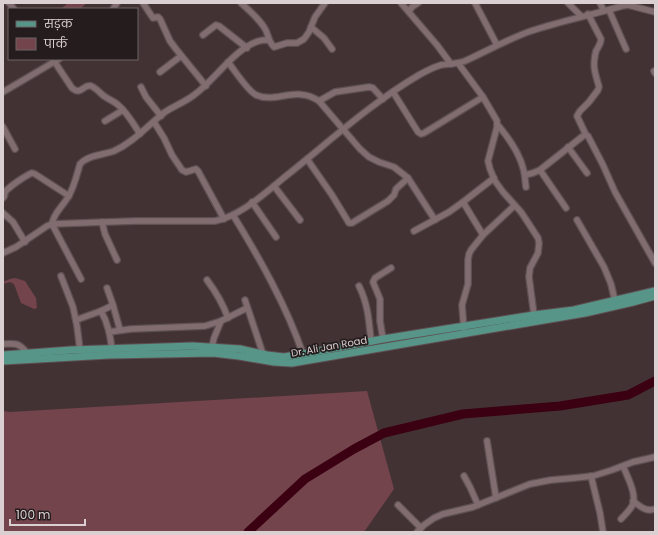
<svg xmlns="http://www.w3.org/2000/svg" width="658" height="535" font-family="Poppins,'Noto Sans Devanagari',sans-serif">
<style>
.green{fill:#73444c}
.lines{fill:none;stroke-linecap:round;stroke-linejoin:round}
.river{stroke:#3b0012;stroke-width:9}
.minor-casing{stroke:#5e5052;stroke-width:8}
.major-casing{stroke:#5e5052;stroke-width:9}
.minor{stroke:#816d70;stroke-width:5.5}
.major{stroke:#569588;stroke-width:7}
.labels{text-anchor:middle;stroke-width:3.5;stroke-linejoin:round;paint-order:stroke}
.street-label{font-size:10px;fill:#dacfd1;stroke:#241c1d}
</style>
<rect width="100%" height="100%" fill="#433234"/>
<g class="green">
<path d="M68,3H87L81,8L82,9H61Z"/>
<path d="M15,278L25,281L36,298L37,308L34,309L21,303L14,284L10,282L3,284V282L10,279Z"/>
<path d="M367,391L394,489L364,532H3V411L10,412Z"/>
</g>
<g class="lines">
<path class="river" d="M248,532L305,479L354,449L384,433L463,414L560,406L628,395L655,381"/>
<defs>
<g id="minor">
<path d="M9,3L14,9"/>
<path d="M143,3L153,18L158,17L160,19L170,41L176,49L206,86"/>
<path d="M241,3C249,10 258,18 264,27C269,34 267,40 274,47L287,43H297L304,39L309,32L315,17L325,3"/>
<path d="M401,3L437,45L451,64"/>
<path d="M475,3L497,45"/>
<path d="M568,3L581,16"/>
<path d="M600,3L604,11"/>
<path d="M113,9L117,3"/>
<path d="M609,10L626,49"/>
<path d="M409,11L412,7L418,3"/>
<path d="M311,27L324,38L332,49"/>
<path d="M203,35L216,25L219,26L247,48"/>
<path d="M54,61L72,88C81,96 83,84 91,86C96,88 100,93 104,96C108,99 113,101 117,104C127,112 133,123 140,134"/>
<path d="M228,62C235,71 247,90 256,95C276,104 296,85 319,101L360,149L369,157L379,162L394,167L408,178L435,220"/>
<path d="M458,63L483,97L497,121V127L488,161L490,169L495,181L503,192L521,212L527,221L538,238L539,243L538,253L530,268L529,277L534,315"/>
<path d="M654,71L655,73"/>
<path d="M160,72L181,56"/>
<path d="M141,87L146,97L161,116"/>
<path d="M3,92L59,59"/>
<path d="M393,92L418,132L421,134L424,133L483,97"/>
<path d="M319,101L335,92L369,87L373,88L383,99"/>
<path d="M105,121L123,110"/>
<path d="M154,122L164,138L172,155L182,170L186,172L196,169L198,171L224,219"/>
<path d="M497,124C508,137 519,152 523,168C525,174 525,181 526,187"/>
<path d="M3,127L15,149"/>
<path d="M586,135L577,116L580,111L589,102L598,90L599,87C595,72 592,67 596,51C598,47 601,44 601,39L588,14"/>
<path d="M568,147L587,173"/>
<path d="M307,159L332,195L349,223H352L388,201L394,195L396,189L408,178"/>
<path d="M540,170L566,208"/>
<path d="M525,175L533,173L540,170L583,136L586,135L588,136L603,165L615,192L655,263"/>
<path d="M274,186L300,220"/>
<path d="M3,198C4,197 5,194 5,192C10,186 25,176 32,173L35,174L69,196"/>
<path d="M252,202L276,237"/>
<path d="M463,202L483,235"/>
<path d="M3,213L13,222L25,242"/>
<path d="M233,215C260,259 286,305 303,354"/>
<path d="M577,220L604,267L611,284L615,301"/>
<path d="M102,222L105,234L117,260"/>
<path d="M414,231L449,212L463,202L494,178"/>
<path d="M3,253L16,247L47,226L52,224L135,221H215C241,216 266,192 286,176C330,141 371,103 419,75C426,71 434,67 441,65C449,64 457,64 465,61C487,51 508,39 531,31C561,21 592,15 622,6L628,5L655,12"/>
<path d="M61,276L73,307L77,326L80,350"/>
<path d="M81,279L52,224C53,214 63,206 68,197C74,188 77,174 80,164C88,155 103,155 114,151C134,142 148,125 165,112C174,106 185,102 194,95C214,81 236,47 259,41C262,40 266,40 268,40"/>
<path d="M207,280C216,292 223,304 228,318"/>
<path d="M359,286C368,304 369,321 371,341"/>
<path d="M107,288L113,305L120,330"/>
<path d="M245,300L263,354"/>
<path d="M101,311C108,323 110,335 112,349"/>
<path d="M76,320L101,311L113,305"/>
<path d="M464,330L462,305L468,284V260L469,254L471,250L483,235L514,206"/>
<path d="M109,332L131,329L205,326L221,321L247,308"/>
<path d="M383,339L380,321V299L373,282L375,278L391,268"/>
<path d="M3,344C16,343 19,343 27,353"/>
<path d="M212,347L214,338L221,321"/>
<path d="M487,441L496,498"/>
<path d="M464,476L470,487L478,505"/>
<path d="M591,476L600,513L603,532"/>
<path d="M633,501C641,507 646,512 655,509"/>
<path d="M398,505L421,528"/>
<path d="M621,519C625,515 629,511 632,506C638,496 627,476 623,466"/>
<path d="M417,532L424,525L434,518L443,514L473,507L530,484L551,480L574,478L593,476L612,470L633,462L655,457"/>
</g>
<g id="major">
<path d="M3,355L71,350L193,346L240,349L267,355L284,357L314,352L383,339L534,315L574,310L655,291"/>
<path d="M3,361L109,355L213,353L239,356L274,362L292,363L585,313L633,302L655,296"/>
</g>
</defs>
<use href="#minor" class="minor-casing"/>
<use href="#major" class="major-casing"/>
<use href="#minor" class="minor"/>
<use href="#major" class="major"/>
</g>
<g class="labels">
<g class="street-label">
<text transform="translate(329 346) rotate(-10)" y="4">Dr. Ali Jan Road</text>
</g>
</g>
<rect width="658" height="535" fill="none" stroke="#dacfd1" stroke-width="8"/>
<rect x="8" y="8" width="130" height="52" fill="#241c1d" stroke="#6d6465"/>
<rect x="16" y="21" width="20" height="6" fill="#569588" stroke="#6d6465"/>
<text x="44" y="28" font-size="12" fill="#dacfd1">सड़क</text>
<rect x="16" y="38" width="20" height="12" fill="#73444c" stroke="#6d6465"/>
<text x="44" y="48" font-size="12" fill="#dacfd1">पार्क</text>
<path d="M10 519v6h75v-6" fill="none" stroke="#dacfd1" stroke-width="2"/>
<text x="16" y="519" font-size="12" fill="#dacfd1" stroke="#241c1d" stroke-width="3" paint-order="stroke">100 m</text>
</svg>
